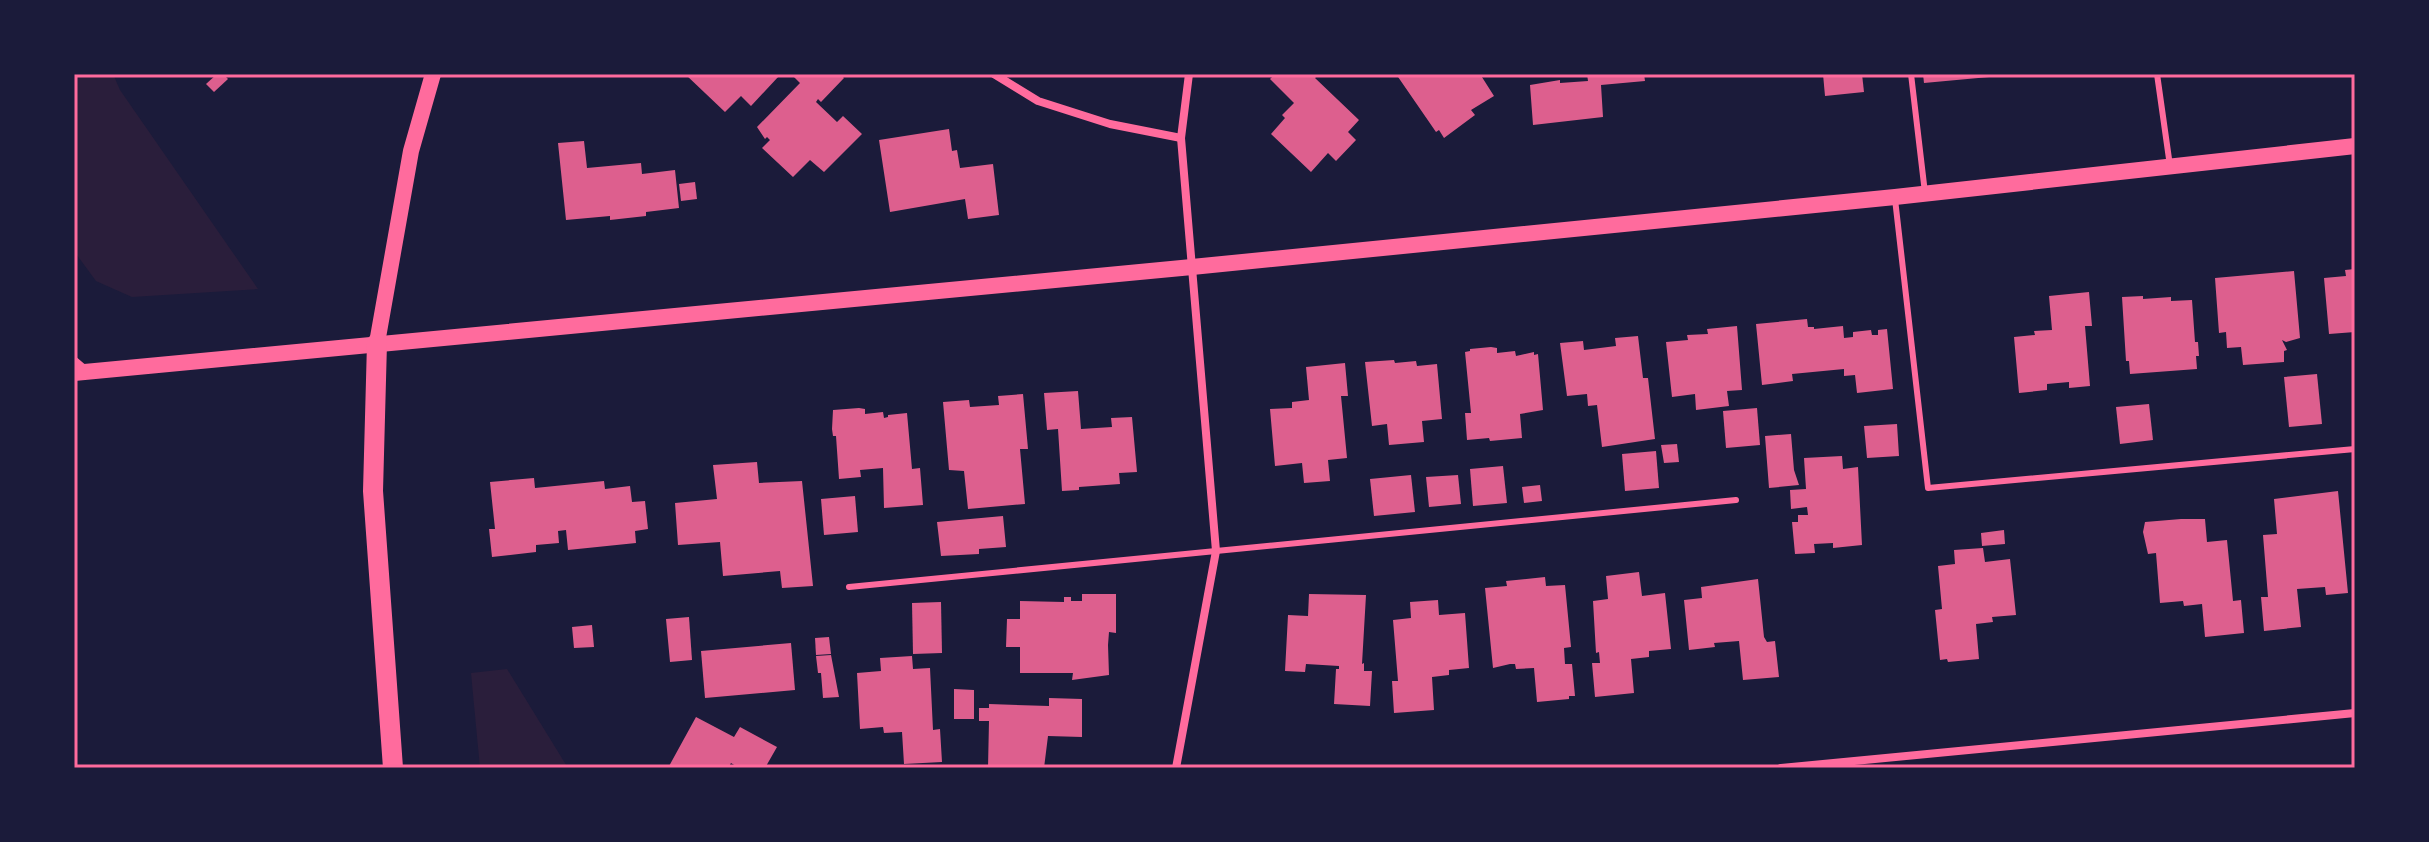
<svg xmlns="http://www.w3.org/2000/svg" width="2429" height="842" font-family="'Golos Text',sans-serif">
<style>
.green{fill:#2a1e3b}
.building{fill:#dd5f8e}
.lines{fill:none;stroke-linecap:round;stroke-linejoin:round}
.service{stroke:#ff6b9d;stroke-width:6}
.minor{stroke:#ff6b9d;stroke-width:8}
.secondary{stroke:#ff6b9d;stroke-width:16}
.primary{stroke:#ff6b9d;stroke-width:20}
.neatline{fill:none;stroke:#ff6b9d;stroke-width:3}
</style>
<rect width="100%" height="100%" fill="#1b1b3a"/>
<g class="green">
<path d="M74,74H113L120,90L258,289L132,297L96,281L74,251Z"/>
<path d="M507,669L568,768H480L471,673Z"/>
</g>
<g class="building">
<path d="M217,74H223L228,79L214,92L206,84Z"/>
<path d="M685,74H777L779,76L751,106L741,96L725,112Z"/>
<path d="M791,74H840L844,78L821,102L818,99L816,102L837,122L843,116L862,134L824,172L810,160L793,177L762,148L770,140L767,137L765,139L757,127L800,83Z"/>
<path d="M1275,74H1319L1315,78L1359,120L1348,132L1356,140L1336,161L1328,153L1311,172L1271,134L1285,118L1282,115L1294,103L1270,79Z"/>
<path d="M1396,74H1480L1494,96L1471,110L1475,115L1444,138L1439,130L1436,132Z"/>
<path d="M1587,74H1644L1645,81L1601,85L1603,117L1533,125L1530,85L1560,80V83L1588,81Z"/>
<path d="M1823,74H1862L1864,92L1825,96Z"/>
<path d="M1923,74H1999L2000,76L1924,83Z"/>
<path d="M949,129L952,151L957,150L960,168L993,164L999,215L968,219L965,199L890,212L879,140Z"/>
<path d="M584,141L587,168L641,163L642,174L675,170L679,208L646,212V216L610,220V216L566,220L558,143Z"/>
<path d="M695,182L697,199L681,201L679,184Z"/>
<path d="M2355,269V332L2329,334L2324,278L2346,276L2345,270Z"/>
<path d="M2294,271L2300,338L2286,342L2282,340L2287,350L2284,351V362L2243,365L2241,347L2227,348L2226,332L2219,333L2215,278Z"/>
<path d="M2089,292L2092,326H2085L2090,386L2069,388V382L2047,384V390L2019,393L2014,337L2035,335L2034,331L2052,330L2049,296Z"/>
<path d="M2143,296V299L2171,297V301L2192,300L2195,342H2198L2199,356H2196L2197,369L2130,374L2129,361H2126L2122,297Z"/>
<path d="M1807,319L1808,327H1814V329L1843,326L1844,338L1853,337V332L1871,330L1872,335H1878V330L1887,329L1893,389L1857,393L1855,375L1844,376V369L1792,374L1793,381L1762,385L1756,324Z"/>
<path d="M1737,326L1742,390L1727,391L1729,406L1696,410L1695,394L1672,397L1666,342L1688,340L1687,335L1708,334L1707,329Z"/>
<path d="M1638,336L1643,378H1648L1655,439L1602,447L1597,405L1588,406L1587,394L1567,396L1560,343L1583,341L1584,350L1616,346L1615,338Z"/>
<path d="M1491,347L1497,348V353L1515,351L1516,356L1534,352V355L1538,354L1543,410L1520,414L1522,438L1490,441L1489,438L1467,440L1465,413H1471L1465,352L1470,351V349Z"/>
<path d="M1394,360L1395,363L1416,361L1417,366L1437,364L1442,419L1422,421L1424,442L1389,445L1387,424L1372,426L1365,362Z"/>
<path d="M1345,363L1348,396H1341L1347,458L1328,460L1330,481L1304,483L1302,463L1275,466L1270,409L1292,408V402L1309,400L1306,367Z"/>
<path d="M2317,374L2322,424L2289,427L2284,377Z"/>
<path d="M1078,391L1081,429L1112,427L1111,418L1132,417L1137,472L1119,473L1120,484L1079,487V490L1062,491L1058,429L1047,430L1044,393Z"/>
<path d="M1023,394L1028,449H1020L1025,504L968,509L964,471L949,470L943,402L969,400L970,407L999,405L998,396Z"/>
<path d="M2149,404L2153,440L2120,444L2116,407Z"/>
<path d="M859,408L865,409V414L883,412L884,418L888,417V415L907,413L912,469L920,468L923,505L884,508L883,468L860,470L861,477L839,479L836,436H833L832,429L833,410Z"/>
<path d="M1757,408L1760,445L1726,448L1723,411Z"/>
<path d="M1897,424L1899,456L1867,458L1864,426Z"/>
<path d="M1791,434L1794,470L1799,485L1769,488L1765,436Z"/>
<path d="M1677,444L1679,462L1664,463L1661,445Z"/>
<path d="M1656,451L1659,488L1625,491L1622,454Z"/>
<path d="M1842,456L1843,469L1858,467L1862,545L1833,548V543L1814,544L1815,553L1795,554L1792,522H1798V515H1808L1807,507L1791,509L1790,490L1806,489L1804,458Z"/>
<path d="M757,462L759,483L802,481L813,586L782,588L780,571L723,576L720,542L678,545L675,503L717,499L713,465Z"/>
<path d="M1503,466L1507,503L1473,506L1470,469Z"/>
<path d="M1411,475L1415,512L1374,516L1370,479Z"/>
<path d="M1458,475L1461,504L1429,507L1426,477Z"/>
<path d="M534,478L535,488L604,481L605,489L630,486L632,502L645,501L648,529L635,531L636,543L568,550L566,530L558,531L559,543L536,545V552L492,557L489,529H495L490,482Z"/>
<path d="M1540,485L1542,501L1524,503L1522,487Z"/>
<path d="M2338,491L2348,593L2326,595L2325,587L2297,589L2301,627L2264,631L2261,597H2268L2263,535L2277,534L2274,499Z"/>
<path d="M855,496L858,532L824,535L821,499Z"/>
<path d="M1003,516L1006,547L979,549V554L941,556L937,522Z"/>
<path d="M2181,519H2205L2207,542L2227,540L2233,601L2241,600L2244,633L2205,637L2202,604L2184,606L2183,601L2160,603L2156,553L2148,554L2143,532L2145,522Z"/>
<path d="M2004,530L2005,544L1982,546L1981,533Z"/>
<path d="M1983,548L1985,562L2010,559L2016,615L1992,617L1993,622L1976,624L1979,659L1948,662L1947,659L1940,660L1935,610L1942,609L1938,566L1955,564L1954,550Z"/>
<path d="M1639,572L1642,596L1665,593L1671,649L1649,651V657L1631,659L1634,693L1595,697L1592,663H1600L1599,652L1596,653L1593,601L1608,599L1606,576Z"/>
<path d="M1545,577L1546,586L1565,585L1571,647L1564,648L1565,664H1572L1575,696H1569V699L1537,702L1534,668L1516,669L1515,664H1510L1493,668L1485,588L1507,586L1506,581Z"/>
<path d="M1758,579L1764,637L1767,642L1775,641L1779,677L1743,680L1739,641L1714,643L1715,647L1689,650L1684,600L1702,598L1701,587Z"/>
<path d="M1082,594H1116V633L1109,632L1108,645L1109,675L1072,680L1073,673H1020V647H1006L1007,619H1020V601L1064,602V597H1071V601H1082Z"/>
<path d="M1309,594L1366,595L1362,664L1364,663V671H1372L1370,706L1334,704L1336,669H1339V666L1306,664L1305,672L1285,671L1288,615L1308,616Z"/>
<path d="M1438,600L1439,615L1465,613L1469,668L1449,670V675L1432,677L1434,710L1394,713L1392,681H1398L1393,620L1411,618L1410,602Z"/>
<path d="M941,602L942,653L913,654L912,603Z"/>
<path d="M689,617L692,660L670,662L666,619Z"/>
<path d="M592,625L594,647L574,648L572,627Z"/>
<path d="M829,637L831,654L816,655L815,638Z"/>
<path d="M791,643L795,690L705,698L701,651Z"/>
<path d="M831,655L839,697L823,698L821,673H818L816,656Z"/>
<path d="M912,656L913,669L930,668L933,730L940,729L942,762L904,764L902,732L884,733L883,727L860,729L857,673L881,671L880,658Z"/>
<path d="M954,689L974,690V719H954Z"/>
<path d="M1049,698L1082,699V737L1048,736L1044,768H988L989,721H979V708H989V704L1049,706Z"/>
<path d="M696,717L734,737L740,727L777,747L765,768H739L731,763L728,768H668Z"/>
</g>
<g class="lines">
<g class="service">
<path d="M1911,74L1925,193"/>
<path d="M2157,74L2170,166"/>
<path d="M1895,199L1928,488L2355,449"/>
<path d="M74,359L87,370"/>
<path d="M849,587L1736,500"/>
</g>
<g class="minor">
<path d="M994,74L1038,101L1110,124L1181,138"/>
<path d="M1176,768L1216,551L1181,138L1189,74"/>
<path d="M1781,768L2355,713"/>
</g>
<g class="secondary">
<path d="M377,343L411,151L433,74"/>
<path d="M74,373L1192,267L1895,197L2355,146"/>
</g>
<path class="primary" d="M377,343L373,491L393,768"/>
</g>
<rect width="2429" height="842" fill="none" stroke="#1b1b3a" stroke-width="152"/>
<rect x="76" y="76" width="2277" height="690" class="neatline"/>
</svg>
